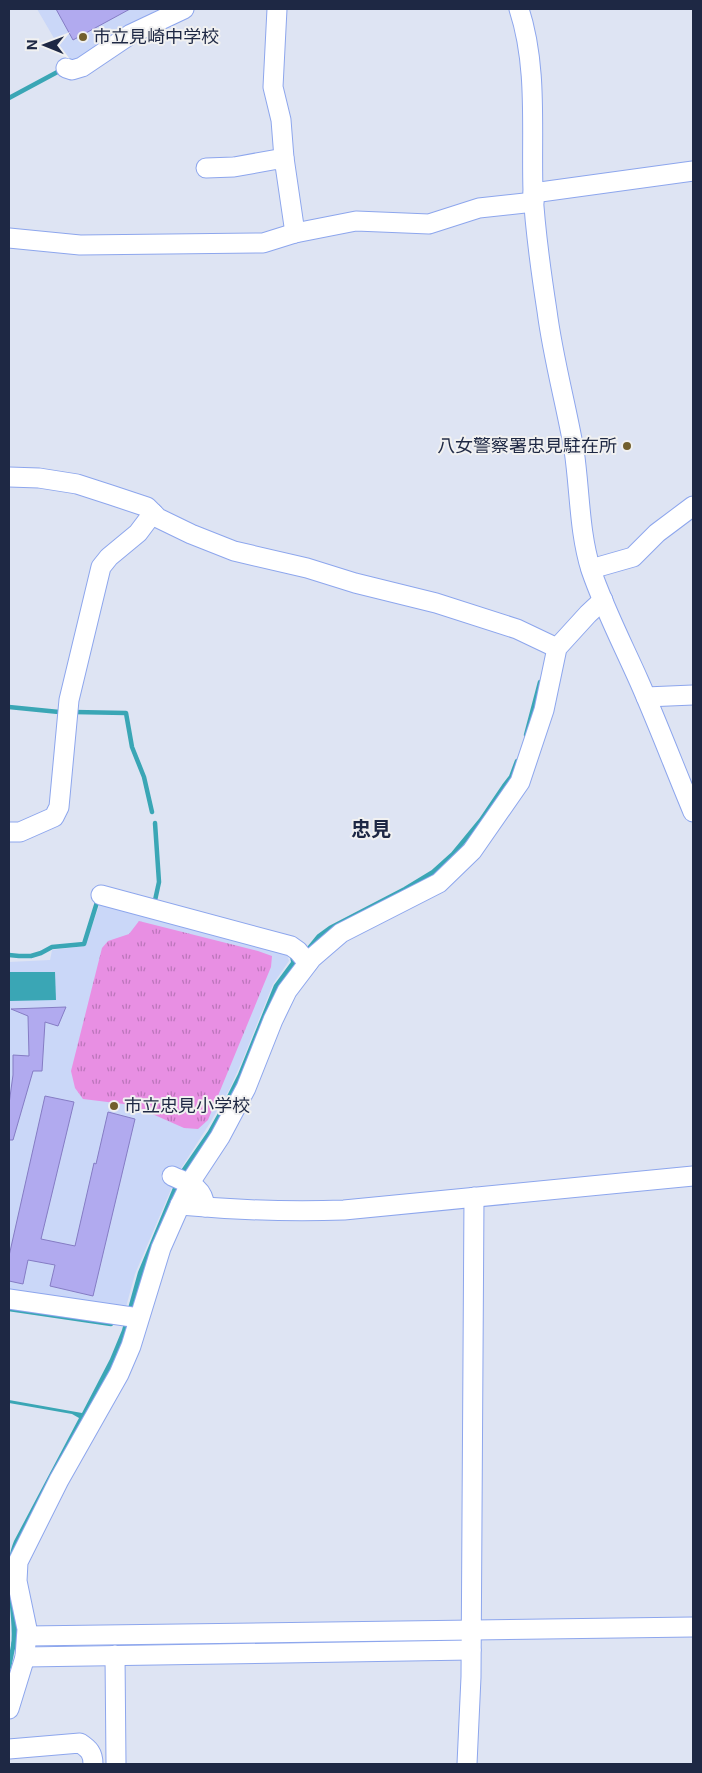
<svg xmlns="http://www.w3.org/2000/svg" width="702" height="1773" font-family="Inter,'Noto Sans JP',sans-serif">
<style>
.built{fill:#cad7f8}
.grass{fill:url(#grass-tufts)}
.water{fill:#3aa6b5}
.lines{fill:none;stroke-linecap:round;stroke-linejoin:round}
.stream{stroke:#3aa6b5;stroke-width:4.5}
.building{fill:#b1aaef;stroke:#857cc4}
.minor-casing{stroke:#8da6ed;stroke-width:21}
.minor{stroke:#fff;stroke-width:19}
.poi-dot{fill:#725f2d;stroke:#f1f1f1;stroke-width:2}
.labels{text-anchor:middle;stroke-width:4;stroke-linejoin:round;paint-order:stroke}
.poi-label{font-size:18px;fill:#1e2844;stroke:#f1f1f1;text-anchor:start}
.quarter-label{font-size:20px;font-weight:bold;fill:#1e2844;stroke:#f1f1f1}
</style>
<defs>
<pattern id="grass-tufts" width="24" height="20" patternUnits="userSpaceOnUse" patternTransform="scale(1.25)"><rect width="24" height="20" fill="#e88fe3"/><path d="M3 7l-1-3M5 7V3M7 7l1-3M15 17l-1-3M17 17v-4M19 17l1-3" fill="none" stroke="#bb75ba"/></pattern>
</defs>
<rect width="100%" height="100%" fill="#dee4f3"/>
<g class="built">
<path d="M37,9H162L155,11L69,64Z"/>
<path d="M100,903L286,952L289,961L273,984L243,1059L230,1088L210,1123L178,1173L135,1274L126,1307H124L9,1291V962L50,960L52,950L85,946Z"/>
</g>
<path class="grass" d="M139,921L258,951L272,956L271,967L208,1120L198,1129L184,1128L132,1105L83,1099L75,1088L71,1071L102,948L108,941L129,934Z"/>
<g class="water">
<path d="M289,952L302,961L263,1029L121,1352L23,1535L17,1609L18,1635L16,1650L11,1647C15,1612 0,1575 14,1541L79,1418L72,1414L9,1403V1400L82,1413L110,1359L122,1330L138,1272L179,1173L208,1131L222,1106L238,1074L274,985L291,962Z"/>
<path d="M55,972L56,1000L9,1001V972Z"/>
</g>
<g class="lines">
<g class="stream">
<path d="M9,98L63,69"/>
<path d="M9,707L59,712"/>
<path d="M74,712L126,713L132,747L144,777L152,812"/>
<path d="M526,735L540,682"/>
<path d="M154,905L159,882L155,823"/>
<path d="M306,952L319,936L330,928L405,889L433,872L453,854L481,820L504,786L511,777L517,761"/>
<path d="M9,955L19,956H31L41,953L52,947L84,944L98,899H99"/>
<path d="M9,1309L111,1324"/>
<path d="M9,1667L14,1642"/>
</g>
</g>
<g class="building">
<path d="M56,9H130L73,40Z"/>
<path d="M66,1007L58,1026L45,1022L42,1071H33L13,1140H9V1104L13,1075V1055L29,1056L28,1016L11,1009Z"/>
<path d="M45,1096L74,1102L41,1239L75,1246L94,1163L96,1164L108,1112L135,1119L93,1296L50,1286L55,1265L28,1260L23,1284L9,1281V1256Z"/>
</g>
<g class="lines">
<defs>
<g id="minor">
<path d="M277,9L273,87L281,120L284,158"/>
<path d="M519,9C538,67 531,131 533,191C535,231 541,272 547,311C553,358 566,404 574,450C580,490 579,532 591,570C604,608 623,645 639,681C658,724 675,769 693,812"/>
<path d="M66,68L72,70L82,67L131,34L184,9"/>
<path d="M206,168L234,167L284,158L295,233"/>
<path d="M533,193L693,171"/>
<path d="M9,238L80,245L263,243L295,233L356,221L429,224L479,208L534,202"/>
<path d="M9,477L39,478L77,484L111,495L147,507L158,518L191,534L234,551L307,568L355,583L436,603L517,629L557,648"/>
<path d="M591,569L633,557L657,533L693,506"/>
<path d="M646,697L693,695"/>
<path d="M9,832H20L54,817L59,807L69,700L101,567L109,557L138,533L153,513"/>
<path d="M101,895L291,946L298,951L308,963"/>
<path d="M172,1176C189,1184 203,1186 205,1207"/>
<path d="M180,1205C235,1210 289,1212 344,1210L693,1176"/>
<path d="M9,1299L139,1318"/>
<path d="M27,1636L693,1627"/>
<path d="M115,1655L116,1764"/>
<path d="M25,1657L471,1650"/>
<path d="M9,1709L25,1657L27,1629L17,1581L18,1562L59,1480L119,1374L131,1346L161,1248L180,1205L193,1178L220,1137L246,1088L273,1020L287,991L312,958L341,933L439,883L472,851L520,782L544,710L557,648L588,614L603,600"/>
<path d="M9,1749L80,1743C89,1749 93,1753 93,1764"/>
<path d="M467,1764L471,1677L474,1197"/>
</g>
</defs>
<use href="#minor" class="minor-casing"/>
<use href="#minor" class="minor"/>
</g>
<g class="poi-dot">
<circle cx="83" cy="37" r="5"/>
<circle cx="627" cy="446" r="5"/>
<circle cx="114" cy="1106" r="5"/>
</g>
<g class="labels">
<g class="poi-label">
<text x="93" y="43">市立見崎中学校</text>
<text x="617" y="452" text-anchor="end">八女警察署忠見駐在所</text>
<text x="124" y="1112">市立忠見小学校</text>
</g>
<g class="quarter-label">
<text x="371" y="836">忠見</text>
</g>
</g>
<rect width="702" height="1773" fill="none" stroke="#1e2844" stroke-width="20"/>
<g transform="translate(45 45) rotate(271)" stroke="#f1f1f1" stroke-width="4" paint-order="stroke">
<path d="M0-4L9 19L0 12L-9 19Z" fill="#1e2844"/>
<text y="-8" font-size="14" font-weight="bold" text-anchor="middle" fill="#1e2844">N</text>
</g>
</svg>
